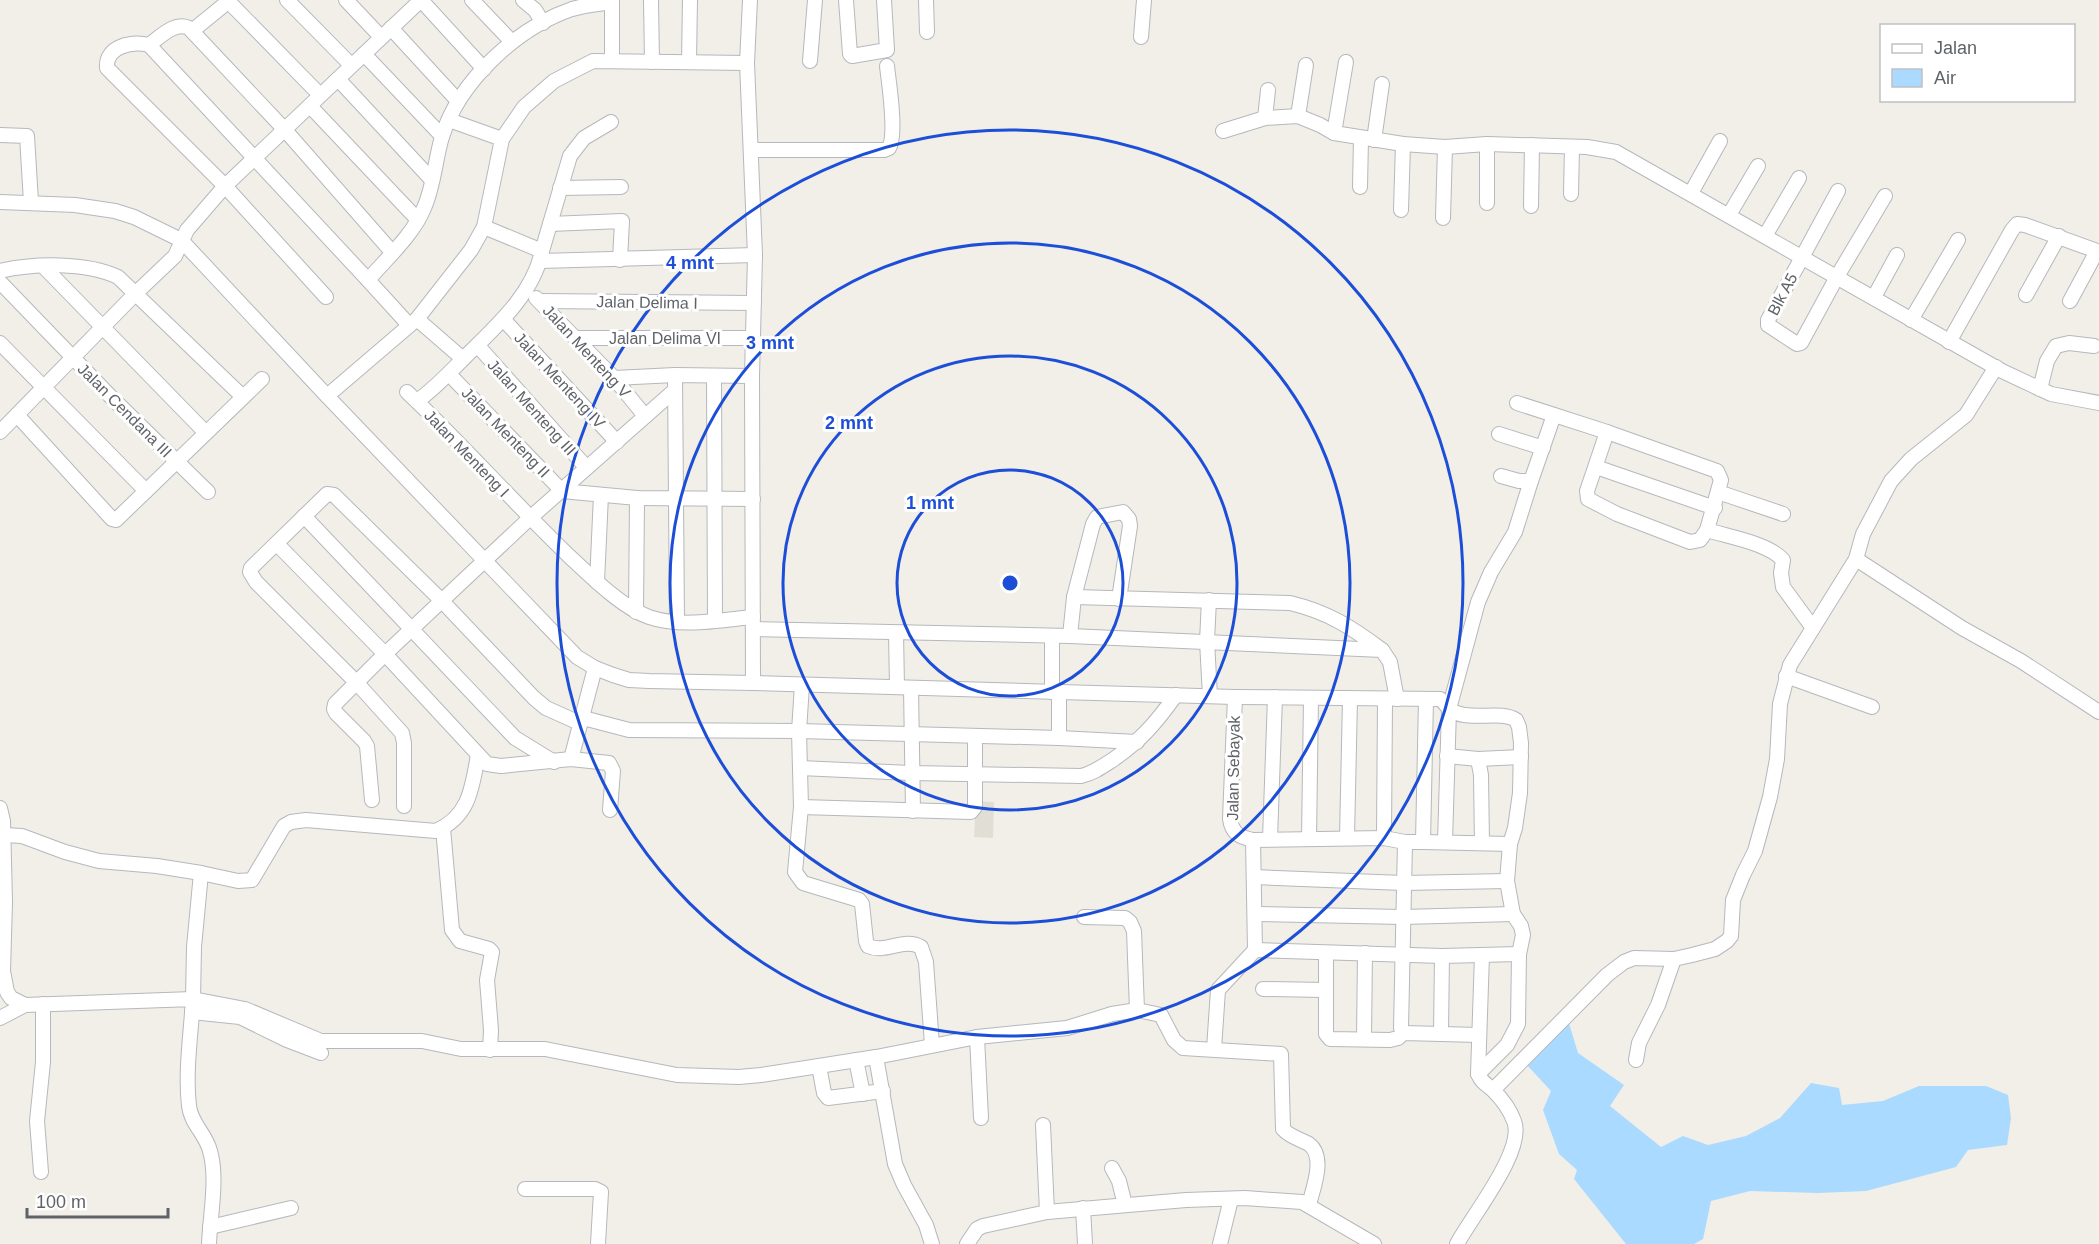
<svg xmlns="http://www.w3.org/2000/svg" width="2099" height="1244" font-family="Arial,sans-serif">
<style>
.education{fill:#e1ded6}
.water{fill:#aadaff}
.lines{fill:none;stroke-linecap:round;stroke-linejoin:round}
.minor-casing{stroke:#b5b8bc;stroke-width:16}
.minor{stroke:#fff;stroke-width:14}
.ring{fill:none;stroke:#1d4ed8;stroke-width:3}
.labels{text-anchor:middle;stroke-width:6;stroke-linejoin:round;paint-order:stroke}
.street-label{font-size:16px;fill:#5f6368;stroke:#fff}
.centre{fill:#1d4ed8;stroke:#fff;stroke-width:3}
.ring-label{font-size:18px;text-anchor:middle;font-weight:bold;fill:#1d4ed8;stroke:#fff;stroke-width:6;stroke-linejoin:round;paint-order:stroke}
</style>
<rect width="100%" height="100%" fill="#f1efe8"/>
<path class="education" d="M976,801L994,802L993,838L974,837Z"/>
<path class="water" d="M1568,1020L1578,1053L1624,1085L1610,1106L1661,1147L1683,1136L1708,1145L1746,1136L1780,1118L1811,1083L1839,1088L1842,1105L1883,1101L1919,1086H1986L2008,1095L2011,1118L2007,1145L1968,1150L1956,1167L1866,1191L1818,1193L1750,1191L1711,1201L1703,1239L1694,1244H1626L1574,1179L1577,1170L1559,1154L1543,1110L1551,1091L1526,1064Z"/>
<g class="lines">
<defs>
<g id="minor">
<path d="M287,0L351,65"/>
<path d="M346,0L381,37"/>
<path d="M421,0L484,69"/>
<path d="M472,0L512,42"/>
<path d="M523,0L535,10L543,23"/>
<path d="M651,0L652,62"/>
<path d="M846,0L850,54L852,56L887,50L884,0"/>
<path d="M926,0L927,32"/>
<path d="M229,2L320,95"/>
<path d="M391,28L458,101"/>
<path d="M192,31L230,0"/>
<path d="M1141,37L1144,0"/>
<path d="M149,45C160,37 175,21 189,28L285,130L392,252"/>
<path d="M364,54L442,136"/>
<path d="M612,60V0"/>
<path d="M689,61L690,0"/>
<path d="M810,61L815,0"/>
<path d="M747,63L755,255"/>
<path d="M338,79L432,180"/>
<path d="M310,106L418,220"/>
<path d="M1298,116L1306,65"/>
<path d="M1265,118L1268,90"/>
<path d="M449,120L502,139"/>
<path d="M1223,131L1265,118L1298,116L1320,125L1334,133L1403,144L1445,147L1487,144L1587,147L1616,152L2002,371L2051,394L2099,403"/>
<path d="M1334,133L1346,62"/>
<path d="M0,135L27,136L31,202"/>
<path d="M1374,140L1382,84"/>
<path d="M752,150H884L889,148C897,134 889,84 887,66"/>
<path d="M1360,187L1361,138"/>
<path d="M560,188L621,187"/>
<path d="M1838,191L1768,320V325L1797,344L1801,343L1838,275L1885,196"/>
<path d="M1691,193L1720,141"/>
<path d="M1571,194L1572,147"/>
<path d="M0,202L75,205L115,211L134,217L181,240L327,396L577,657L595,668L613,675L629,680L649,681L753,683L1235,697L1440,699C1446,703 1448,710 1454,712C1472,721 1501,710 1516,720L1519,727L1521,743L1520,793L1515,828L1510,844L1507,881L1513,914L1521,926L1523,935L1519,954L1518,1024L1507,1045L1478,1074C1482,1083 1486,1084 1493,1090C1501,1098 1510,1110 1514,1121C1526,1150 1471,1217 1457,1244"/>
<path d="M1487,203V144"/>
<path d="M1531,206L1532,145"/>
<path d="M1401,210L1403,144"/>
<path d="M1729,215L1758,166"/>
<path d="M1443,218L1445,147"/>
<path d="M550,224L622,221L620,260"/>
<path d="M1765,236L1799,178"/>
<path d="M542,251L570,156L584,138L611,122"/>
<path d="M540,261L755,255L752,376L753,683"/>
<path d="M43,266L206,433"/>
<path d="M0,271C34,263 86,262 118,277L243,397"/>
<path d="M0,282L111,397L208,492"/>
<path d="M2026,295L2059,236"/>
<path d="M326,297L225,186L107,68C105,46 132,41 149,45L368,280"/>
<path d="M1874,297L1897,255"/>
<path d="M536,298L614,378L645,416"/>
<path d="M540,301L754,303"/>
<path d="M417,319L463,359"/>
<path d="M503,319L617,442"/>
<path d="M1911,320L1958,240"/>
<path d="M409,325L368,280C387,258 413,235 424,208C434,186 435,160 442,137C459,81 517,28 572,9C585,5 599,4 612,2"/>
<path d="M576,338H753"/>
<path d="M1949,342L2012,230L2017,224L2025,225L2097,251L2070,301"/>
<path d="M0,343L146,491"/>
<path d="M478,346L586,467"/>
<path d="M449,374L562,491L637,498L753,499"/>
<path d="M675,375L677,622"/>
<path d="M714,376L715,621"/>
<path d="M614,378L675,375L752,376"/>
<path d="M2040,389L2047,361L2056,346L2069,343L2094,346"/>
<path d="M407,392C463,445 514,503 570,557C592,577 621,607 649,617C681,628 721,620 753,617"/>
<path d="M327,396L417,319L471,250L484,227L502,139L524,107L554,81L593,61L747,63L750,0"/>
<path d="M417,401C433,390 447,375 461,361C492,330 533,296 542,251L484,227"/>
<path d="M1517,403L1607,432L1717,471L1721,480L1707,530C1729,537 1768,543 1783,560L1781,573L1783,587L1813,628"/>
<path d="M17,415L112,519L116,520L262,379"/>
<path d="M0,432L136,293L175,256L187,230L225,186L421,0"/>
<path d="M1607,432L1587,491L1588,499L1617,514L1690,542L1700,540L1707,530"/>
<path d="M1499,434L1543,448"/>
<path d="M1596,467L1715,508"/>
<path d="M1501,476L1519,481H1531L1554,415"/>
<path d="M1718,492L1783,514"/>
<path d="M304,516L515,738L554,762"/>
<path d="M277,544L385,654L487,764L501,766L571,759L609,763L613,771L610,810"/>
<path d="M1856,559L1962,628L2021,661L2099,712"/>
<path d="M597,582L601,495"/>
<path d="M1074,597L1290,603C1328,612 1351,627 1382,650"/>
<path d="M1209,600L1207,641L1210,696"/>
<path d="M636,612L637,498"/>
<path d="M754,629L1070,636L1382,650L1390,662L1397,699"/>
<path d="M896,633L897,687"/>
<path d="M1070,636L1074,597L1093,524L1097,517L1123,512L1129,519L1130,526L1119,599"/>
<path d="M1786,676L1872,707"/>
<path d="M802,685L799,731L801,807L795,872L803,883L859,900L862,904L866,941L868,946C886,954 903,937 921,947L926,962L932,1045"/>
<path d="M911,688L913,811"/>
<path d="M1052,692V637"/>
<path d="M1059,692V738"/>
<path d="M1235,697L1230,819C1232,833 1239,837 1253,840L1384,838L1405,842H1423L1426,699"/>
<path d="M478,755C472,787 470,816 436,831L306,820L291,822L284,826L252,880L238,881L201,873L194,947L193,999L245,1009L321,1041H422L461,1049H545L677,1075L739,1077L761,1075L876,1057L977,1037L1067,1028L1112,1014L1137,1010L1161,1015L1174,1040L1183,1048L1281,1054L1283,1129C1290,1137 1300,1139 1309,1144C1326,1157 1313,1188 1309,1205"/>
<path d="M1447,756L1478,759L1521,757"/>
<path d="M571,759L595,668"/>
<path d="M1478,759L1481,775L1482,843"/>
<path d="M800,768L911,773L1081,776C1094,773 1103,766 1114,759C1142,739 1155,724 1176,695"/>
<path d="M372,800L367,746L364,741L336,713L334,709L335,704L385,654L530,518L675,390"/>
<path d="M404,806V743L402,733L356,682L256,582L250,572L251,568L327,494L334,495L442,601L534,698L546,708L575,721L587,719L629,730L799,731L1059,738L1137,742"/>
<path d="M801,807L971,812L975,807V736"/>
<path d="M0,808L3,821L5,902L3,971L7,992L11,998L25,1005L193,999C191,1034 185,1071 189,1106C191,1124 206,1134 210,1151C218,1178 210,1216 209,1244"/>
<path d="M443,828L452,930L460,941L489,949L492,952L487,980L491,1030L490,1050"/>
<path d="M4,835L22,836L65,852L99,861L157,866L201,873"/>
<path d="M1347,838L1350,699"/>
<path d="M1384,838L1385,699"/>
<path d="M1270,839L1275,697"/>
<path d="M1309,839L1311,698"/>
<path d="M1423,842L1510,844"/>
<path d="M1445,842L1449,709L1478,602L1491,572L1515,532L1531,481"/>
<path d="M1254,877L1403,883L1507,881"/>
<path d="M1255,914L1403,917L1513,914"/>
<path d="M1084,917L1125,918L1130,922L1134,931L1137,1010"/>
<path d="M1255,950L1442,956L1519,954"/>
<path d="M1326,953V1034L1330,1039L1390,1040L1398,1038L1403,1033L1479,1035"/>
<path d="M1263,989L1325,990"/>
<path d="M192,1012L240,1017L287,1040L321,1053"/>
<path d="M0,1018L25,1005"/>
<path d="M1403,1033L1401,1028L1405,842"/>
<path d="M1441,1033L1442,956"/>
<path d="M977,1037L981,1118"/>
<path d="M1364,1039L1365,953"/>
<path d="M1214,1049L1218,990L1255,950L1253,840"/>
<path d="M876,1057L895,1164L904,1185L926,1225L932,1244"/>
<path d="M856,1060L863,1094"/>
<path d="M1636,1060L1639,1043L1658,1005L1674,959"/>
<path d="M819,1066L824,1093L828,1098L883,1091"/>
<path d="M1478,1074L1482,955"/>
<path d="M1493,1090L1607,975L1624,962L1634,958L1674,959L1692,955L1715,949L1727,941L1731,936L1733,900L1743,875L1755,851L1770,797L1777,759L1780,704L1790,665L1856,559L1863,534L1891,481L1911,459L1966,415L1996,367"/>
<path d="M1043,1125L1047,1212"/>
<path d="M1112,1168L1119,1181L1125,1205"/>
<path d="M41,1172L37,1121L43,1062V1004"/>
<path d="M525,1189H595L601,1192L598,1244"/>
<path d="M1083,1208L1085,1244"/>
<path d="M210,1227L291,1208"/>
<path d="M967,1244L977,1229L983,1226L1047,1212L1186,1200L1245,1198L1302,1202L1374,1244"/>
<path d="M1220,1244L1231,1199"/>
</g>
</defs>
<use href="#minor" class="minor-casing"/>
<use href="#minor" class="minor"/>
</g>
<g class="ring">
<circle cx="1010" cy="583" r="113"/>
<circle cx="1010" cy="583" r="227"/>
<circle cx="1010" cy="583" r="340"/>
<circle cx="1010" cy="583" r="453"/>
</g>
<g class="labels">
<g class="street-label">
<text transform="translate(1782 294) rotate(-62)" y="6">Blk A5</text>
<text transform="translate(647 302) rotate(1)" y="6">Jalan Delima I</text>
<text x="665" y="344">Jalan Delima VI</text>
<text transform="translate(587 351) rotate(47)" y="6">Jalan Menteng V</text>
<text transform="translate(560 380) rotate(47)" y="6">Jalan Menteng IV</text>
<text transform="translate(532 407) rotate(48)" y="6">Jalan Menteng III</text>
<text transform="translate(125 410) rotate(45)" y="6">Jalan Cendana III</text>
<text transform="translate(506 432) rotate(46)" y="6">Jalan Menteng II</text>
<text transform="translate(467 453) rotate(46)" y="6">Jalan Menteng I</text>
<text transform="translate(1233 768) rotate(-89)" y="6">Jalan Sebayak</text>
</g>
</g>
<circle cx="1010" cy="583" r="9" class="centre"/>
<g class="ring-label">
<text x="690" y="269">4 mnt</text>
<text x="770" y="349">3 mnt</text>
<text x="849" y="429">2 mnt</text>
<text x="930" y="509">1 mnt</text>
</g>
<rect x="1880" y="24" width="195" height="78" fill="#ffffff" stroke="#bfc1c3" stroke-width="1.5"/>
<rect x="1892" y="44" width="30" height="9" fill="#ffffff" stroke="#bfc1c3" stroke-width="1.5"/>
<text x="1934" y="54" font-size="18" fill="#5f6368">Jalan</text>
<rect x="1892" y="69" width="30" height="18" fill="#aadaff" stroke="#bfc1c3" stroke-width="1.5"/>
<text x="1934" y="84" font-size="18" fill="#5f6368">Air</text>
<path d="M27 1208v9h141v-9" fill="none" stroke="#5f6368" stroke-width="3"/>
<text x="36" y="1208" font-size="18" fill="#5f6368" stroke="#ffffff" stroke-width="4.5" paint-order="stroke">100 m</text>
</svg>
